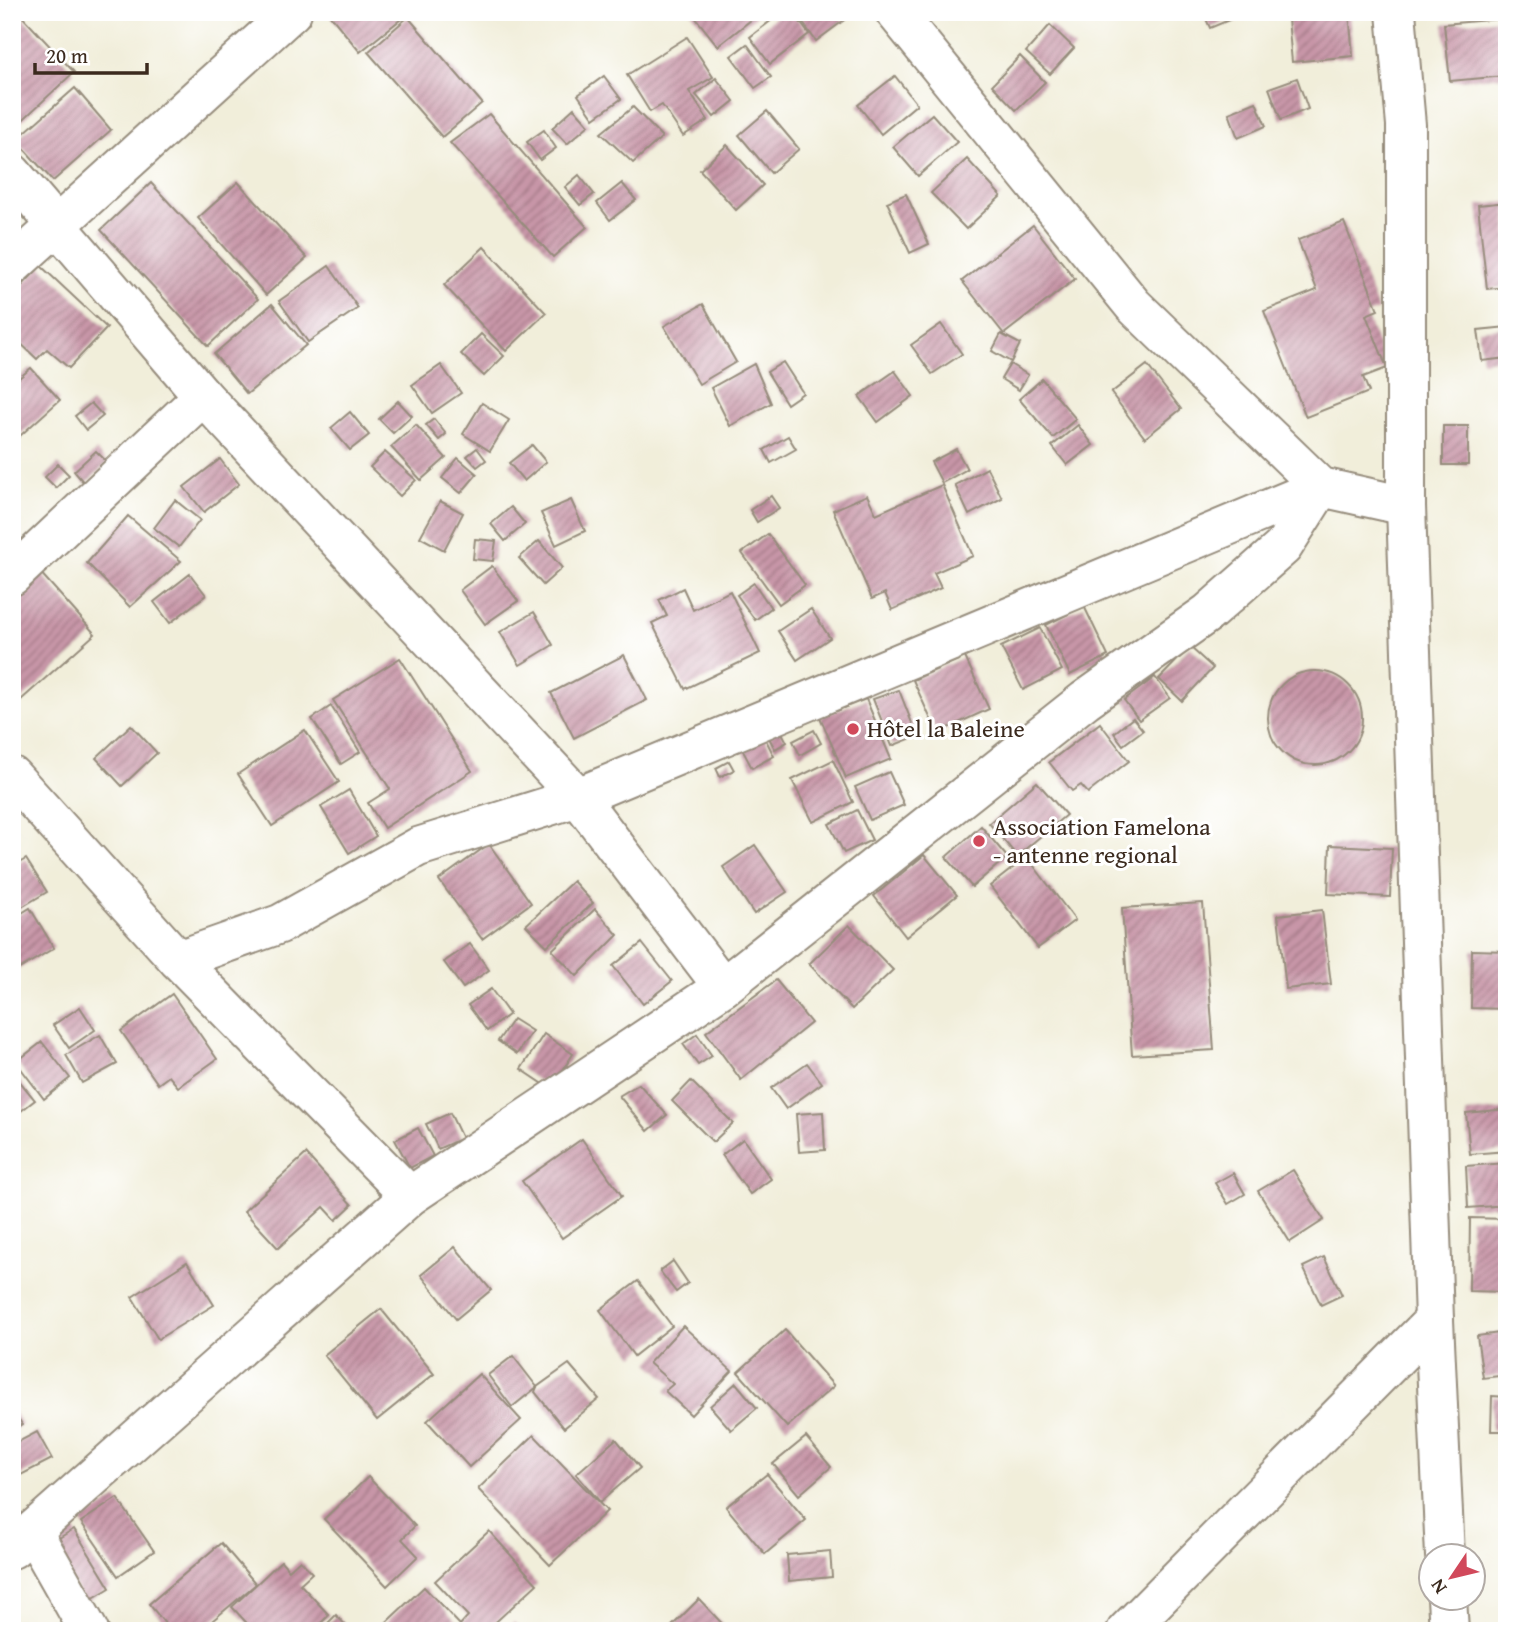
<svg xmlns="http://www.w3.org/2000/svg" width="1519" height="1643" font-family="'Gentium Book Plus',serif">
<style>
.building{fill:url(#building-hatch)}
.lines{fill:none;stroke-linecap:round;stroke-linejoin:round}
.street-casing{stroke:#968c7c;stroke-width:42}
.street{stroke:#fff;stroke-width:38}
.poi-dot{fill:#d1495b;stroke:#fff;stroke-width:2.5}
.labels{text-anchor:middle;stroke-width:6;stroke-linejoin:round;paint-order:stroke}
.poi-label{font-size:24px;fill:#3b2a1e;stroke:#fff;text-anchor:start}
</style>
<defs>
<pattern id="building-hatch" width="6" height="6" patternUnits="userSpaceOnUse" patternTransform="scale(1.75)"><rect width="6" height="6" fill="#c896a8"/><path d="M-1 1l2-2M0 6l6-6M5 7l2-2" fill="none" stroke="#a47b88"/></pattern>
</defs>
<rect width="100%" height="100%" fill="#fff"/>
<filter id="ink" filterUnits="userSpaceOnUse"><feTurbulence type="fractalNoise" baseFrequency=".0143" numOctaves="2"/><feDisplacementMap in="SourceGraphic" scale="14" xChannelSelector="R" yChannelSelector="G"/><feConvolveMatrix kernelMatrix="1 2 1 2 8 2 1 2 1" color-interpolation-filters="sRGB"/></filter>
<filter id="wash" filterUnits="userSpaceOnUse"><feTurbulence type="fractalNoise" baseFrequency=".00686" numOctaves="4" result="noise"/><feDisplacementMap in="SourceGraphic" scale="28" xChannelSelector="R" yChannelSelector="G"/><feGaussianBlur stdDeviation="1.57" result="paint"/><feColorMatrix in="noise" values="0 0 0 0 0 0 0 0 0 0 0 0 0 0 0 0 0 1.4 0 .05"/><feComposite in="paint" operator="in"/></filter>
<g filter="url(#wash)">
<rect width="100%" height="100%" fill="#f1eeda"/>
<g id="blocks">
<g class="building">
<path d="M12,12H18L74,72L12,130Z"/>
<path d="M331,12H404L406,15L360,52L329,14Z"/>
<path d="M691,12H761L718,46Z"/>
<path d="M782,12H792L809,34L770,64L750,37Z"/>
<path d="M795,12H855L816,41Z"/>
<path d="M1203,12H1248L1210,28Z"/>
<path d="M1349,13L1353,56L1292,62L1288,19Z"/>
<path d="M408,17L482,103L442,137L368,52Z"/>
<path d="M1499,19L1505,76L1450,81L1444,24Z"/>
<path d="M1050,25L1074,48L1050,74L1026,52Z"/>
<path d="M687,37L713,77L689,91L708,120L683,136L662,105L650,112L627,75Z"/>
<path d="M747,44L771,77L755,88L731,56Z"/>
<path d="M1020,56L1045,82L1016,110L992,85Z"/>
<path d="M604,76L621,99L594,118L578,95Z"/>
<path d="M895,76L917,104L881,134L858,105Z"/>
<path d="M716,78L734,101L714,117L696,95Z"/>
<path d="M1297,78L1308,109L1281,120L1269,88Z"/>
<path d="M75,88L111,130L53,181L16,140Z"/>
<path d="M1256,102L1266,126L1238,138L1229,113Z"/>
<path d="M633,107L662,137L633,163L601,133Z"/>
<path d="M574,108L589,125L567,144L552,128Z"/>
<path d="M767,111L799,149L771,173L739,135Z"/>
<path d="M489,114L587,227L553,257L450,143Z"/>
<path d="M932,114L957,142L918,176L893,147Z"/>
<path d="M544,130L556,148L540,160L527,142Z"/>
<path d="M727,145L763,185L736,210L700,170Z"/>
<path d="M967,159L1001,196L966,229L931,193Z"/>
<path d="M579,175L594,194L580,205L565,187Z"/>
<path d="M238,182L307,258L266,295L198,218Z"/>
<path d="M151,183L258,299L208,346L101,230Z"/>
<path d="M622,183L636,200L610,220L597,203Z"/>
<path d="M906,194L929,244L910,253L887,202Z"/>
<path d="M1507,202V287L1487,289L1478,205Z"/>
<path d="M1344,222L1378,310L1366,315L1387,368L1363,377L1369,392L1306,417L1264,311L1317,290L1298,240Z"/>
<path d="M1033,225L1075,279L1004,334L962,281Z"/>
<path d="M484,247L546,313L506,351L444,285Z"/>
<path d="M41,266L107,328L69,368L47,349L37,359L12,335V296Z"/>
<path d="M329,266L358,308L308,342L279,301Z"/>
<path d="M272,304L306,345L247,394L214,354Z"/>
<path d="M703,304L736,362L699,384L664,326Z"/>
<path d="M941,324L962,354L932,374L911,345Z"/>
<path d="M1507,327V358L1482,361L1478,330Z"/>
<path d="M481,334L504,356L484,376L461,354Z"/>
<path d="M1001,334L1020,344L1011,362L992,351Z"/>
<path d="M783,362L803,393L787,404L767,372Z"/>
<path d="M754,364L771,403L730,426L711,388Z"/>
<path d="M1010,364L1028,375L1019,390L1001,379Z"/>
<path d="M441,365L461,393L432,413L412,385Z"/>
<path d="M1147,365L1181,409L1145,438L1111,393Z"/>
<path d="M31,368L60,400L12,443V384Z"/>
<path d="M895,371L913,396L878,422L859,396Z"/>
<path d="M1042,379L1076,419L1053,438L1019,399Z"/>
<path d="M398,401L412,416L393,433L379,419Z"/>
<path d="M91,403L103,416L86,430L75,416Z"/>
<path d="M482,403L509,420L490,451L463,434Z"/>
<path d="M350,412L369,435L350,450L331,428Z"/>
<path d="M434,419L446,434L439,440L426,425Z"/>
<path d="M416,425L446,458L421,480L391,447Z"/>
<path d="M1078,425L1093,445L1067,465L1052,446Z"/>
<rect x="1443" y="426" width="25" height="39"/>
<path d="M788,436L796,449L771,463L764,450Z"/>
<path d="M532,445L546,462L524,481L509,463Z"/>
<path d="M477,448L486,460L477,467L467,456Z"/>
<path d="M956,449L967,469L942,483L931,462Z"/>
<path d="M96,451L108,463L85,484L74,471Z"/>
<path d="M385,452L416,480L400,496L370,467Z"/>
<path d="M458,458L477,474L461,493L442,478Z"/>
<path d="M220,459L239,484L204,512L184,487Z"/>
<path d="M58,464L69,475L56,488L45,477Z"/>
<path d="M987,468L1002,498L969,515L955,485Z"/>
<path d="M942,485L973,556L934,573L941,588L892,610L885,593L872,599L833,510L867,495L876,514Z"/>
<path d="M771,496L779,508L757,522L750,510Z"/>
<path d="M175,500L200,520L179,547L154,528Z"/>
<path d="M571,500L585,531L556,545L541,513Z"/>
<path d="M440,501L463,513L444,550L420,537Z"/>
<path d="M511,507L525,524L505,541L491,524Z"/>
<path d="M128,516L181,561L130,607L87,563Z"/>
<path d="M768,534L805,585L779,604L742,553Z"/>
<path d="M475,539L496,541L493,561L473,559Z"/>
<path d="M539,541L562,568L543,585L519,558Z"/>
<path d="M492,566L518,601L485,624L460,590Z"/>
<path d="M39,571L95,634L12,708V595Z"/>
<path d="M190,574L206,595L170,623L154,602Z"/>
<path d="M754,583L771,608L755,620L737,595Z"/>
<path d="M683,588L693,610L730,591L760,653L685,689L652,623L667,616L659,600Z"/>
<path d="M1084,606L1108,656L1070,675L1046,625Z"/>
<path d="M811,609L830,638L797,660L778,631Z"/>
<path d="M534,612L553,645L520,665L500,632Z"/>
<path d="M1040,628L1062,670L1023,690L1001,647Z"/>
<path d="M1190,647L1213,668L1182,701L1159,679Z"/>
<path d="M624,655L647,700L574,738L551,693Z"/>
<path d="M965,657L989,709L937,733L913,680Z"/>
<path d="M400,658L472,771L384,828L368,803L390,789L333,700Z"/>
<circle cx="1315" cy="718" r="47"/>
<path d="M1155,677L1170,698L1139,720L1124,700Z"/>
<path d="M899,690L917,736L892,746L873,699Z"/>
<path d="M866,699L891,759L846,778L820,717Z"/>
<path d="M331,706L360,752L341,764L312,719Z"/>
<path d="M1133,718L1143,730L1123,745L1114,733Z"/>
<path d="M1100,723L1129,761L1088,793L1081,785L1072,791L1049,762Z"/>
<path d="M131,725L157,753L122,786L96,758Z"/>
<path d="M780,729L787,742L775,749L768,736Z"/>
<path d="M305,730L339,782L272,826L238,774Z"/>
<path d="M814,730L821,743L800,755L793,741Z"/>
<path d="M764,736L774,756L752,768L742,749Z"/>
<path d="M833,760L853,802L813,822L792,780Z"/>
<path d="M729,761L734,770L720,777L716,768Z"/>
<path d="M889,772L904,805L870,820L855,787Z"/>
<path d="M1037,782L1066,815L1017,856L989,823Z"/>
<path d="M349,790L376,836L349,853L321,807Z"/>
<path d="M857,810L872,840L844,853L829,824Z"/>
<path d="M981,826L1007,857L972,887L946,857Z"/>
<path d="M489,844L531,903L482,939L439,880Z"/>
<path d="M755,845L787,892L754,914L723,867Z"/>
<path d="M1330,845L1392,848L1390,897L1328,894Z"/>
<path d="M924,855L957,895L906,937L874,896Z"/>
<path d="M1027,857L1075,920L1038,948L990,886Z"/>
<path d="M26,859L47,892L15,911L12,906V867Z"/>
<path d="M573,881L593,903L547,946L526,925Z"/>
<path d="M1203,903L1214,1050L1132,1055L1122,908Z"/>
<path d="M30,908L54,948L19,969L12,957V919Z"/>
<path d="M595,909L618,935L577,976L552,950Z"/>
<path d="M1322,910L1331,984L1286,989L1278,915Z"/>
<path d="M849,925L893,970L852,1009L809,964Z"/>
<path d="M642,943L672,981L643,1004L613,966Z"/>
<path d="M470,944L489,970L463,988L444,962Z"/>
<path d="M1472,950L1507,951V1009L1471,1008Z"/>
<path d="M776,980L811,1023L741,1080L706,1032Z"/>
<path d="M491,989L509,1014L487,1031L468,1005Z"/>
<path d="M172,994L217,1059L178,1087L169,1076L158,1084L121,1031Z"/>
<path d="M80,1007L95,1030L69,1048L53,1025Z"/>
<path d="M513,1019L532,1031L517,1054L498,1041Z"/>
<path d="M544,1034L573,1054L551,1089L521,1069Z"/>
<path d="M697,1034L712,1056L698,1065L683,1044Z"/>
<path d="M100,1035L117,1064L82,1083L66,1055Z"/>
<path d="M42,1042L70,1078L44,1099L16,1062Z"/>
<path d="M807,1063L822,1083L786,1109L771,1088Z"/>
<path d="M17,1078L35,1100L12,1118V1082Z"/>
<path d="M691,1081L733,1123L713,1142L672,1101Z"/>
<path d="M639,1084L667,1115L648,1131L619,1096Z"/>
<path d="M1507,1109V1151L1470,1154L1466,1113Z"/>
<path d="M823,1112L825,1150L799,1152L796,1114Z"/>
<path d="M450,1113L462,1138L438,1149L426,1124Z"/>
<path d="M418,1128L433,1156L410,1168L395,1140Z"/>
<path d="M582,1139L622,1196L562,1238L522,1181Z"/>
<path d="M743,1139L771,1179L750,1194L722,1155Z"/>
<path d="M306,1154L352,1205L336,1220L324,1207L278,1248L244,1211Z"/>
<path d="M1507,1163V1205L1468,1208L1466,1166Z"/>
<path d="M1293,1170L1324,1220L1290,1242L1258,1191Z"/>
<path d="M1233,1173L1245,1194L1228,1204L1215,1183Z"/>
<path d="M1470,1218L1507,1219V1292L1469,1291Z"/>
<path d="M455,1247L491,1290L456,1319L421,1275Z"/>
<path d="M1324,1257L1342,1295L1321,1305L1303,1267Z"/>
<path d="M673,1261L688,1283L676,1292L660,1271Z"/>
<path d="M187,1262L214,1305L158,1339L132,1297Z"/>
<path d="M638,1281L672,1326L634,1356L600,1310Z"/>
<path d="M381,1309L434,1374L377,1420L324,1355Z"/>
<path d="M683,1326L732,1371L691,1415L665,1391L673,1384L649,1363Z"/>
<path d="M785,1330L834,1386L787,1427L738,1372Z"/>
<path d="M1507,1332V1375L1483,1378L1477,1336Z"/>
<path d="M513,1356L537,1387L512,1407L488,1375Z"/>
<path d="M569,1364L599,1399L564,1428L535,1392L537,1387Z"/>
<path d="M479,1374L521,1420L469,1467L427,1421Z"/>
<path d="M736,1383L757,1408L731,1430L710,1406Z"/>
<path d="M1492,1396L1507,1397V1431H1491Z"/>
<path d="M12,1410L22,1424L12,1431Z"/>
<path d="M37,1432L52,1459L17,1477L12,1467V1445Z"/>
<path d="M534,1435L607,1511L550,1565L478,1489Z"/>
<path d="M806,1437L831,1467L799,1495L773,1464Z"/>
<path d="M616,1439L640,1468L600,1502L576,1474Z"/>
<path d="M767,1474L806,1520L765,1554L726,1507Z"/>
<path d="M368,1477L415,1526L402,1539L418,1556L387,1586L324,1519Z"/>
<path d="M117,1498L154,1551L118,1576L81,1522Z"/>
<path d="M74,1529L110,1588L85,1603L49,1544Z"/>
<path d="M489,1531L537,1584L486,1631H377L424,1587L460,1625L468,1616L435,1581Z"/>
<path d="M221,1543L256,1584L200,1631H171L149,1604Z"/>
<path d="M830,1551L832,1577L789,1581L787,1555Z"/>
<path d="M300,1560L312,1573L300,1584L329,1615L313,1631H254L232,1607L281,1561L289,1570Z"/>
<path d="M699,1599L729,1631H667Z"/>
<path d="M336,1615L351,1631H320Z"/>
<path d="M514,1622L522,1631H504Z"/>
</g>
</g>
</g>
<g filter="url(#ink)">
<use href="#blocks" fill-opacity="0" stroke="#968c7c" stroke-width="2"/>
<g class="lines">
<defs>
<g id="street">
<path d="M895,12L1133,305L1321,487L1406,506"/>
<path d="M1396,12L1406,125V506L1434,1320L1445,1556"/>
<path d="M12,173L203,396L578,797L723,987"/>
<path d="M12,266L292,12"/>
<path d="M12,576L203,396"/>
<path d="M12,776L178,960L280,924L418,847L578,797L1321,487"/>
<path d="M178,960L410,1196"/>
<path d="M33,1532L89,1631"/>
<path d="M12,1549L410,1196L723,987L1085,700L1208,613L1283,547L1321,487"/>
<path d="M1447,1598L1449,1631"/>
<path d="M1126,1631L1434,1320"/>
</g>
</defs>
<use href="#street" class="street-casing"/>
<use href="#street" class="street"/>
</g>
</g>
<g class="poi-dot">
<circle cx="853" cy="729" r="7"/>
<circle cx="979" cy="841" r="7"/>
</g>
<g class="labels">
<g class="poi-label">
<text x="867" y="737">Hôtel la Baleine</text>
<text x="993" y="835">Association Famelona<tspan x="993" dy="28">- antenne regional</tspan></text>
</g>
</g>
<rect width="1519" height="1643" fill="none" stroke="#fff" stroke-width="42"/>
<g transform="translate(1452 1577) rotate(235)"><circle r="33" fill="#ffffff" stroke="#b1aaa5" stroke-width="2"/>
<path d="M0-5L12 26L0 18L-12 26Z" fill="#d1495b"/>
<text y="-10" font-size="19" font-weight="bold" text-anchor="middle" fill="#3b2a1e">N</text>
</g>
<path d="M35 63v10h112v-10" fill="none" stroke="#3b2a1e" stroke-width="3.5"/>
<text x="46" y="63" font-size="21" fill="#3b2a1e" stroke="#ffffff" stroke-width="5" paint-order="stroke">20 m</text>
</svg>
